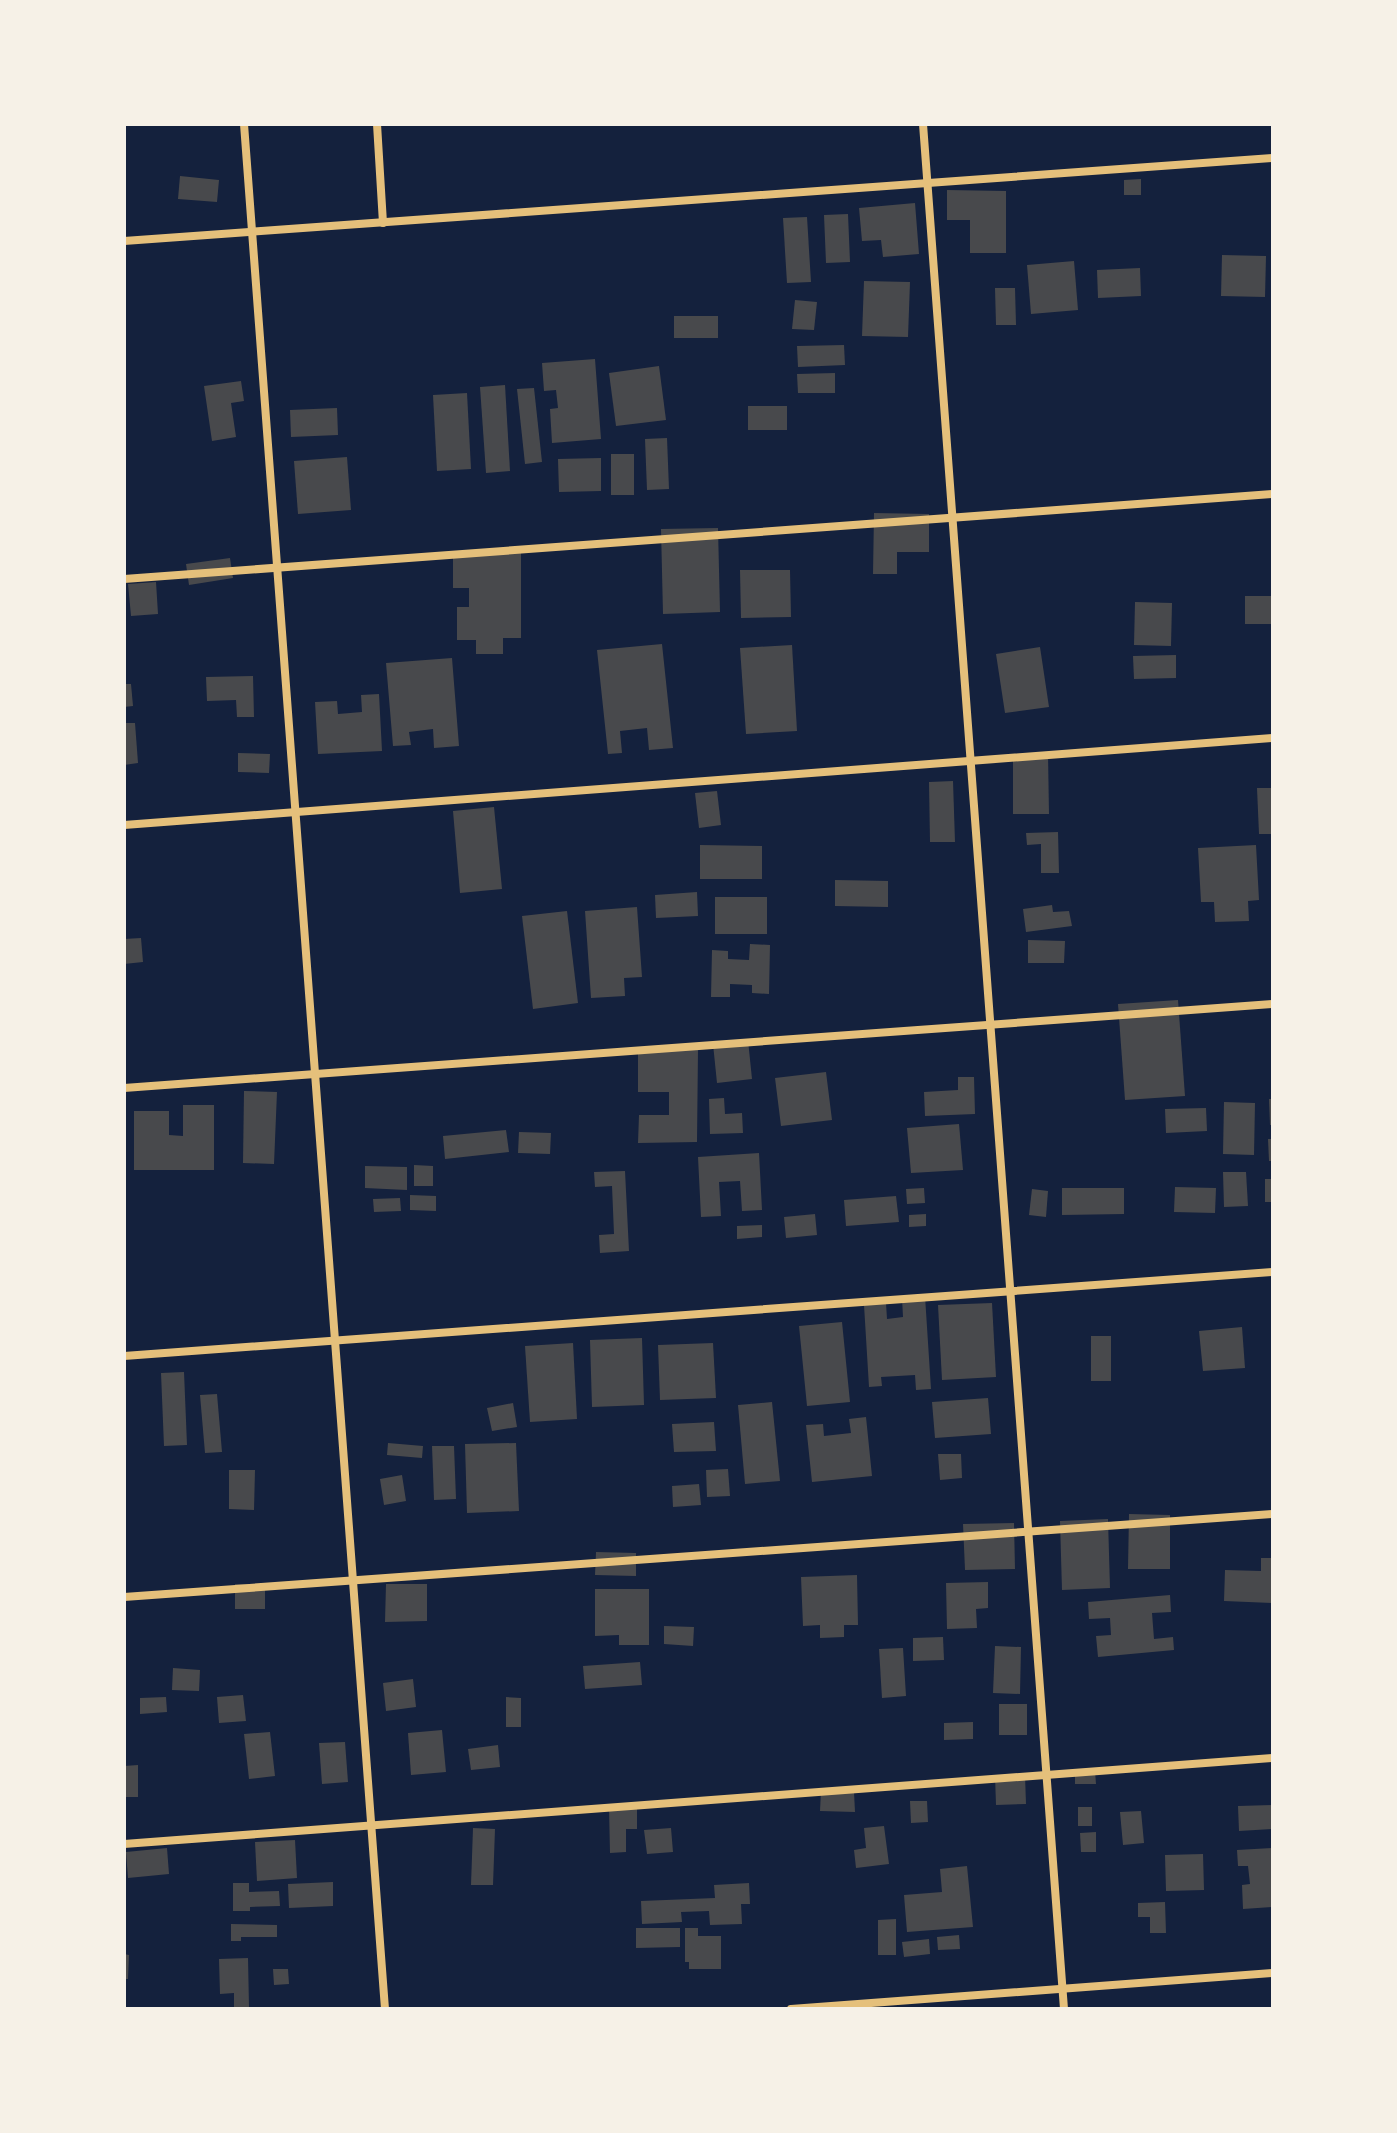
<svg xmlns="http://www.w3.org/2000/svg" width="1397" height="2133" font-family="'Asap Condensed',sans-serif">
<style>
.building{fill:#48494c}
.lines{fill:none;stroke-linecap:round;stroke-linejoin:round}
.minor{stroke:#e5c07b;stroke-width:8}
</style>
<rect width="100%" height="100%" fill="#14213d"/>
<g class="building">
<path d="M180,176L219,180L217,202L178,199Z"/>
<path d="M1141,179V195H1124V180Z"/>
<path d="M947,190L1006,191V253H970V220H947Z"/>
<path d="M915,203L919,254L883,257L881,240L862,241L859,208Z"/>
<path d="M848,214L850,262L826,263L824,215Z"/>
<path d="M807,217L811,282L787,283L783,218Z"/>
<path d="M1222,255L1266,256L1265,297L1221,296Z"/>
<path d="M1074,261L1078,310L1031,314L1027,265Z"/>
<path d="M1140,268L1141,296L1098,298L1097,270Z"/>
<path d="M864,281L910,282L908,337L862,336Z"/>
<path d="M995,288H1015L1016,325H996Z"/>
<path d="M795,300L817,302L814,330L792,329Z"/>
<rect x="674" y="316" width="44" height="22"/>
<path d="M844,345L845,365L798,367L797,346Z"/>
<path d="M595,359L601,439L552,443L550,409L558,408L556,390L544,391L542,363Z"/>
<path d="M659,366L666,420L616,426L609,373Z"/>
<path d="M835,373V393H798L797,374Z"/>
<path d="M241,381L244,401L231,403L236,437L212,441L204,386Z"/>
<path d="M505,385L510,471L486,473L480,387Z"/>
<path d="M534,388L542,462L525,464L517,389Z"/>
<path d="M467,393L471,469L437,471L433,395Z"/>
<rect x="748" y="406" width="39" height="24"/>
<path d="M337,408L338,435L291,437L290,410Z"/>
<path d="M667,438L669,489L647,490L645,439Z"/>
<rect x="611" y="454" width="23" height="41"/>
<path d="M347,457L351,510L298,514L294,461Z"/>
<path d="M601,458V491L559,492L558,459Z"/>
<path d="M874,513L929,514V552H897V574H873Z"/>
<path d="M718,528L720,612L663,614L661,529Z"/>
<path d="M453,552H521V638H503V654H476V640H457V607H469V588H453Z"/>
<path d="M230,558L233,578L189,585L186,564Z"/>
<path d="M740,570H790L791,617L741,618Z"/>
<path d="M156,582L158,614L131,616L128,584Z"/>
<rect x="1245" y="596" width="28" height="28"/>
<path d="M1135,602L1172,603L1171,646L1134,645Z"/>
<path d="M662,644L673,748L649,750L647,728L620,731L622,753L608,754L597,650Z"/>
<path d="M792,645L797,731L746,734L740,648Z"/>
<path d="M1040,647L1049,707L1005,713L996,654Z"/>
<path d="M1176,655V678L1134,679L1133,656Z"/>
<path d="M452,658L459,746L434,748L433,729L409,732L411,745L393,746L386,663Z"/>
<path d="M253,676L254,717H237L236,700L207,701L206,677Z"/>
<path d="M124,684H131L133,706L124,707Z"/>
<path d="M379,694L382,751L318,754L315,702L337,701L338,714L362,712L361,695Z"/>
<path d="M124,723H135L138,763L124,765Z"/>
<path d="M238,753L270,754L269,773L238,772Z"/>
<path d="M1048,753L1049,814H1013V754Z"/>
<path d="M953,781L955,842H930L929,782Z"/>
<path d="M1257,788H1273V834H1259Z"/>
<path d="M717,791L721,825L699,828L695,793Z"/>
<path d="M494,807L502,889L460,893L453,811Z"/>
<path d="M1058,832L1059,873H1041V844L1027,845L1026,833Z"/>
<path d="M700,845L762,846V879H700Z"/>
<path d="M1256,845L1259,900L1248,901L1249,921L1215,922L1214,902H1201L1198,848Z"/>
<path d="M835,880L888,881V907L835,906Z"/>
<path d="M697,892L698,916L656,918L655,895Z"/>
<rect x="715" y="897" width="52" height="37"/>
<path d="M1052,905L1053,912L1069,911L1072,926L1026,932L1023,909Z"/>
<path d="M637,907L642,977L624,978L625,996L591,998L585,911Z"/>
<path d="M567,911L578,1003L533,1009L522,916Z"/>
<path d="M141,938L143,962L124,964V939Z"/>
<path d="M1028,940L1065,941L1064,963H1028Z"/>
<path d="M750,944L770,945L769,994L752,993V985L730,984V997H711L712,950L728,951V959L749,960Z"/>
<path d="M1178,1000L1185,1096L1125,1100L1118,1004Z"/>
<path d="M748,1040L752,1079L717,1083L713,1044Z"/>
<path d="M638,1050H698L697,1142L638,1143L639,1115H669V1092H638Z"/>
<path d="M826,1072L832,1120L781,1126L775,1078Z"/>
<path d="M958,1077H974L975,1114L925,1116L924,1092L958,1090Z"/>
<path d="M244,1091L277,1092L274,1164L243,1163Z"/>
<path d="M724,1098L725,1114L742,1113L743,1133L710,1134L709,1099Z"/>
<path d="M1269,1099H1273V1125H1270Z"/>
<path d="M1224,1102L1255,1103L1254,1155L1223,1154Z"/>
<path d="M183,1105H214V1170H134V1111H169V1135L183,1136Z"/>
<path d="M1206,1108L1207,1131L1166,1133L1165,1109Z"/>
<path d="M959,1124L963,1170L911,1173L907,1128Z"/>
<path d="M506,1130L509,1152L445,1159L443,1136Z"/>
<path d="M519,1132L551,1133L550,1154L518,1153Z"/>
<path d="M1268,1139H1273V1161H1269Z"/>
<path d="M759,1153L762,1210L742,1211L740,1181L719,1182L721,1216L701,1217L698,1157Z"/>
<path d="M414,1165L433,1166V1186H414Z"/>
<path d="M365,1166L407,1167V1190L365,1188Z"/>
<path d="M625,1171L629,1251L600,1253L599,1235L614,1234L612,1186L595,1187L594,1172Z"/>
<path d="M1223,1172H1246L1248,1206L1224,1207Z"/>
<rect x="1265" y="1179" width="8" height="23"/>
<path d="M1175,1187L1216,1188L1215,1213L1174,1212Z"/>
<path d="M924,1188L925,1203L907,1204L906,1189Z"/>
<path d="M1062,1188H1124V1214L1062,1215Z"/>
<path d="M1032,1189L1048,1191L1046,1217L1029,1215Z"/>
<path d="M410,1195L436,1196V1211L410,1210Z"/>
<path d="M896,1196L899,1222L846,1226L844,1200Z"/>
<path d="M400,1198L401,1211L374,1212L373,1199Z"/>
<path d="M815,1214L817,1235L786,1238L784,1217Z"/>
<path d="M926,1214V1226L909,1227V1215Z"/>
<path d="M762,1225V1237L737,1239V1226Z"/>
<path d="M925,1296L931,1389L916,1390L915,1375L881,1377L882,1386L869,1387L864,1305L886,1303L887,1319L903,1317L902,1298Z"/>
<path d="M992,1303L996,1377L942,1380L938,1305Z"/>
<path d="M842,1322L850,1402L807,1406L799,1326Z"/>
<path d="M1242,1327L1245,1368L1203,1371L1199,1331Z"/>
<rect x="1091" y="1336" width="20" height="45"/>
<path d="M642,1338L644,1405L592,1407L590,1340Z"/>
<path d="M573,1343L577,1419L530,1422L525,1346Z"/>
<path d="M713,1343L716,1398L660,1400L658,1345Z"/>
<path d="M184,1372L187,1445L164,1446L161,1373Z"/>
<path d="M217,1394L222,1452L205,1453L200,1395Z"/>
<path d="M988,1398L991,1434L935,1438L932,1402Z"/>
<path d="M772,1402L780,1481L745,1484L738,1405Z"/>
<path d="M513,1403L517,1427L492,1431L487,1408Z"/>
<path d="M866,1417L872,1476L812,1482L806,1425L823,1424L824,1436L851,1433L849,1419Z"/>
<path d="M714,1422L716,1451L674,1452L672,1424Z"/>
<path d="M388,1443L423,1446L422,1458L387,1455Z"/>
<path d="M516,1443L519,1511L467,1513L465,1444Z"/>
<path d="M432,1446H454L456,1499L434,1500Z"/>
<path d="M938,1454H961L962,1478L940,1480Z"/>
<path d="M728,1469L730,1496L707,1497L706,1470Z"/>
<path d="M229,1470H255L254,1510L229,1509Z"/>
<path d="M402,1475L406,1501L384,1505L380,1479Z"/>
<path d="M699,1484L701,1505L673,1507L672,1486Z"/>
<path d="M1129,1514L1170,1515V1569H1128Z"/>
<path d="M1108,1519L1110,1588L1062,1590L1060,1521Z"/>
<path d="M1014,1523L1015,1569L965,1570L963,1524Z"/>
<path d="M596,1552L636,1553V1576L595,1575Z"/>
<path d="M1261,1558H1273V1603L1224,1601L1225,1570L1261,1571Z"/>
<path d="M857,1575L858,1625H844V1637L820,1638V1625L803,1626L801,1577Z"/>
<path d="M988,1582V1608L976,1609L977,1628L947,1629L946,1583Z"/>
<rect x="235" y="1584" width="30" height="25"/>
<path d="M386,1584H427V1621L385,1622Z"/>
<path d="M595,1589H649V1645H619V1635L595,1636Z"/>
<path d="M1170,1595L1171,1612L1152,1613L1154,1639L1173,1637L1174,1650L1098,1657L1096,1636L1111,1635L1110,1618L1089,1619L1088,1602Z"/>
<path d="M664,1626L694,1627L693,1646L664,1644Z"/>
<path d="M943,1637L944,1660L913,1661V1638Z"/>
<path d="M995,1646L1021,1647L1020,1694L993,1693Z"/>
<path d="M903,1648L906,1696L882,1698L879,1649Z"/>
<path d="M640,1662L642,1685L585,1689L583,1666Z"/>
<path d="M173,1668L200,1670L199,1691L172,1690Z"/>
<path d="M413,1679L416,1707L386,1711L383,1683Z"/>
<path d="M243,1695L246,1721L219,1723L217,1697Z"/>
<path d="M166,1697L167,1712L140,1714V1698Z"/>
<path d="M506,1697L521,1698V1727H506Z"/>
<rect x="999" y="1704" width="28" height="31"/>
<path d="M973,1722V1739L944,1740V1723Z"/>
<path d="M442,1730L446,1772L411,1775L408,1733Z"/>
<path d="M270,1732L275,1776L249,1779L244,1734Z"/>
<path d="M345,1742L348,1782L322,1784L319,1743Z"/>
<path d="M498,1745L500,1767L471,1770L468,1749Z"/>
<path d="M138,1765V1797H124V1766Z"/>
<path d="M1075,1771H1095L1096,1784H1075Z"/>
<path d="M995,1775H1025L1026,1804L996,1805Z"/>
<path d="M821,1791L854,1792L855,1812L820,1811Z"/>
<path d="M910,1801H927L928,1822L911,1823Z"/>
<path d="M1273,1805V1829L1239,1831L1238,1806Z"/>
<path d="M609,1807H637V1829H626V1852L610,1853Z"/>
<rect x="1078" y="1807" width="14" height="19"/>
<path d="M1141,1811L1144,1843L1123,1845L1120,1812Z"/>
<path d="M884,1826L889,1864L856,1868L854,1850L866,1848L864,1828Z"/>
<path d="M473,1828L495,1829L493,1885H471Z"/>
<path d="M671,1828L673,1852L647,1854L644,1830Z"/>
<path d="M1096,1832V1852H1081L1080,1833Z"/>
<path d="M295,1840L297,1878L257,1881L255,1842Z"/>
<path d="M167,1848L169,1874L128,1878L126,1852Z"/>
<path d="M1273,1848V1907L1243,1909L1242,1885L1250,1884L1248,1866H1238L1237,1850Z"/>
<path d="M1203,1854L1204,1890L1166,1891L1165,1855Z"/>
<path d="M967,1866L973,1927L907,1932L904,1895L942,1892L940,1869Z"/>
<path d="M333,1882V1906L289,1908L288,1884Z"/>
<path d="M233,1883H249V1892L279,1891L280,1906L250,1907V1911H233Z"/>
<path d="M749,1883L750,1904H741L742,1924L710,1925L709,1911L681,1912L682,1922L642,1924L641,1901L715,1898L714,1885Z"/>
<path d="M1165,1902L1166,1933H1150V1917H1138V1903Z"/>
<path d="M896,1919V1955H878V1920Z"/>
<path d="M231,1924L277,1925V1937H241V1941H231Z"/>
<path d="M636,1928H680V1947L636,1948Z"/>
<path d="M685,1928H698V1936H721V1969H689V1962H685Z"/>
<path d="M959,1935L960,1949L938,1950L937,1937Z"/>
<path d="M929,1939L930,1954L904,1957L902,1942Z"/>
<path d="M124,1954L129,1955L128,1979H124Z"/>
<path d="M248,1958L249,2007L234,2008V1993L220,1994L219,1959Z"/>
<path d="M273,1969H288L289,1984L274,1985Z"/>
</g>
<g class="lines">
<g class="minor">
<path d="M244,124L385,2009"/>
<path d="M377,124L383,223"/>
<path d="M923,124L1064,2009"/>
<path d="M124,241L1273,158"/>
<path d="M124,579L1273,494"/>
<path d="M124,825L1273,738"/>
<path d="M124,1088L1273,1004"/>
<path d="M124,1356L1273,1272"/>
<path d="M124,1597L1273,1514"/>
<path d="M124,1844L1273,1758"/>
<path d="M791,2009L1273,1973"/>
</g>
</g>
<rect width="1397" height="2133" fill="none" stroke="#f6f1e7" stroke-width="252"/>
</svg>
